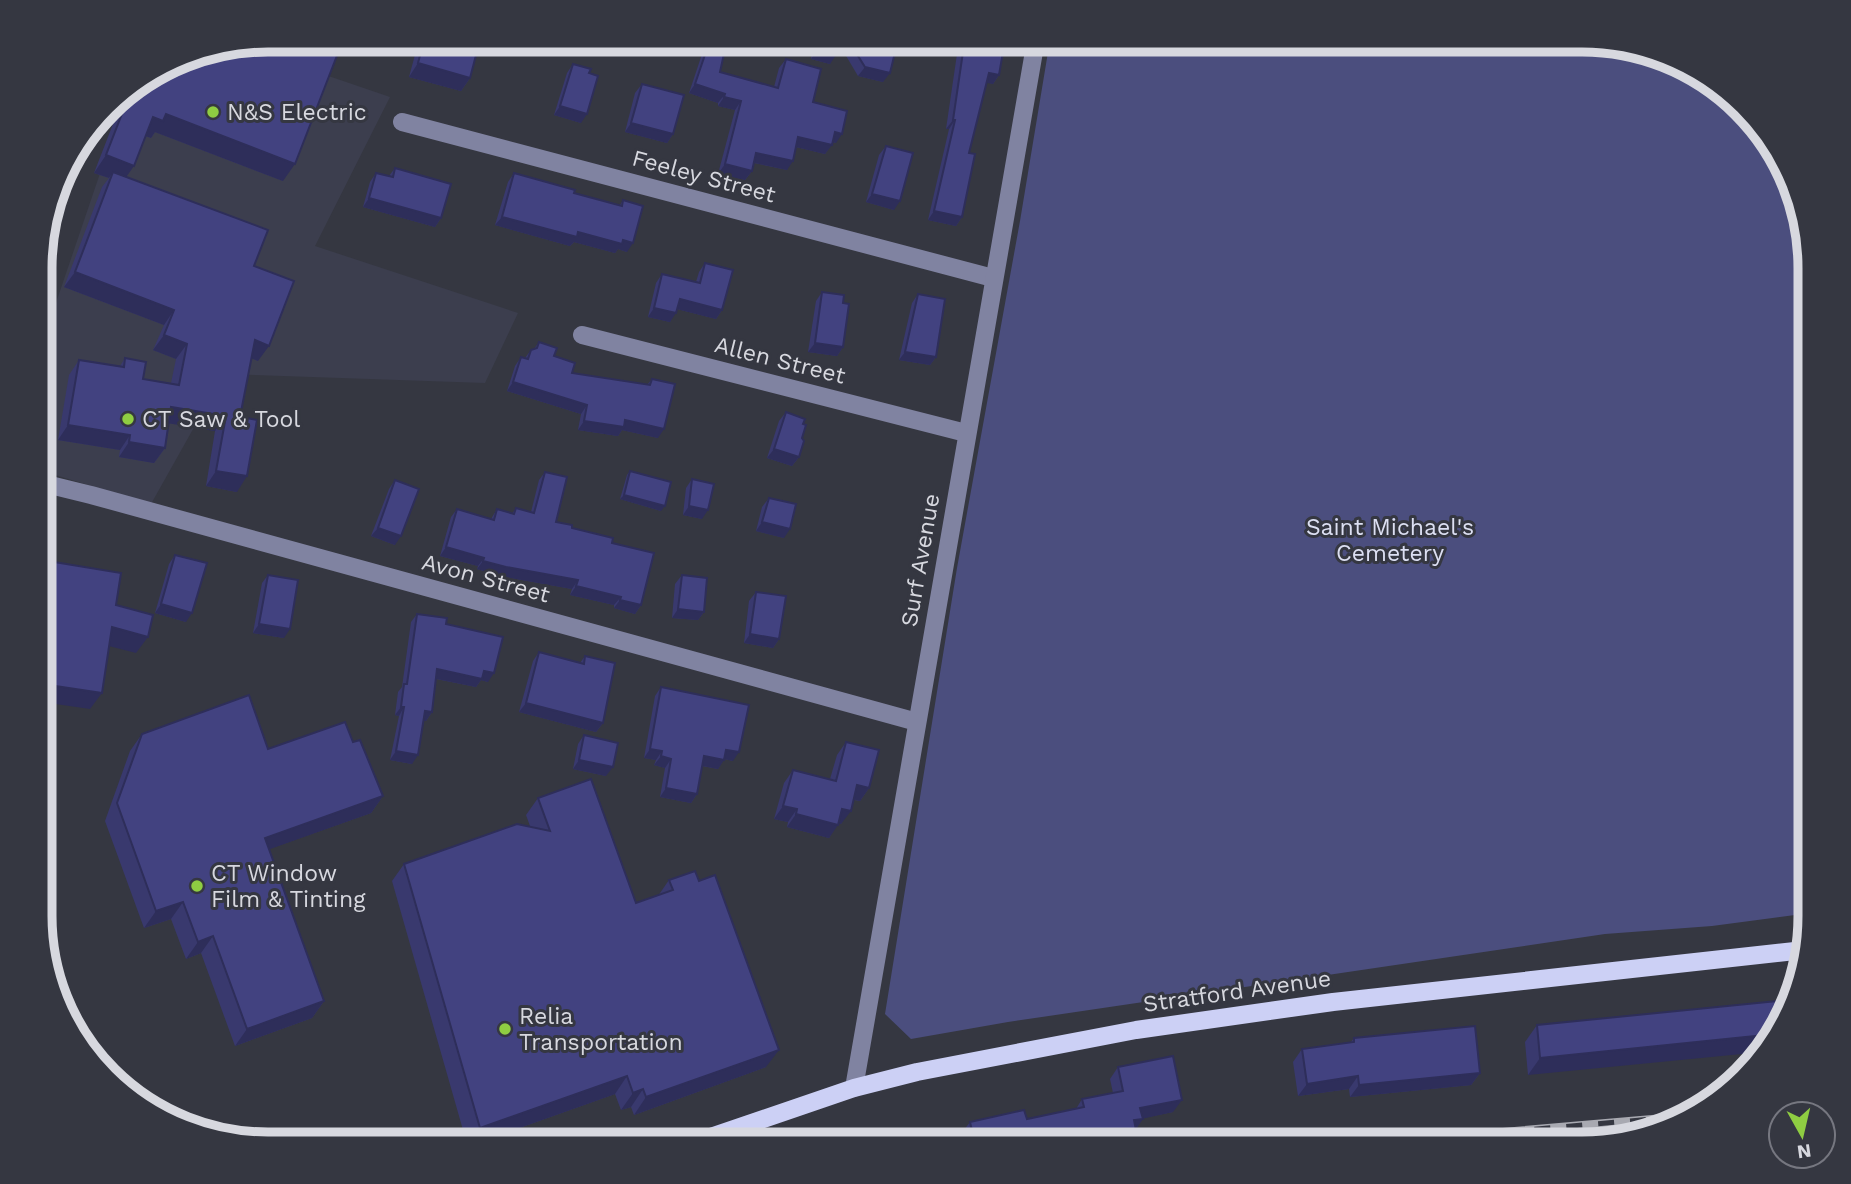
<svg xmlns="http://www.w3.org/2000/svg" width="1851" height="1184" font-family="'Work Sans',sans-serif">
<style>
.built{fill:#3c3e4e}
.green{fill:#4b4e7e}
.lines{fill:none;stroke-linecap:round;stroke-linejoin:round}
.minor{stroke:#8083a1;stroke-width:18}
.major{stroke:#ccd0f5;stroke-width:18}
.rail-casing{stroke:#a8a9b1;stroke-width:8}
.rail{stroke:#353741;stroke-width:5;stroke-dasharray:16;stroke-linecap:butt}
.wall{fill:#39396e}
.shaded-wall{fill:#2e2e5a}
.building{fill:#424280;stroke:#2e2e5a;stroke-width:2}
.poi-dot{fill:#8fcd42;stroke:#353741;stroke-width:2.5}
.labels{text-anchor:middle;stroke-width:6;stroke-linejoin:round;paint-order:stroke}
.poi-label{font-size:23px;fill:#d7d8df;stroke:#353741;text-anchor:start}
.street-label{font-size:23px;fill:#d7d8df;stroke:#353741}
.park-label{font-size:23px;fill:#dcdff2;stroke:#353741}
.rim{fill:none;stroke:#d7d8df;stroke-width:9}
</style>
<rect width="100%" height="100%" fill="#353741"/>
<path class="built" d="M241,46L390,97L315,246L518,313L485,383L224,374L151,504L42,471V344L128,91Z"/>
<path class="green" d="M1050,40H1583L1642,48L1709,78L1780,154L1810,253V913L1712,926L1605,934L1008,1022L911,1039L885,1014L957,568L1020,221Z"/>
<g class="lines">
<g class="minor">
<path d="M402,122L993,278"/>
<path d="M582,335L966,433"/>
<path d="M42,483L91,495L917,722"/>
<path d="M854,1088L1036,40"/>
</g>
<path class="major" d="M690,1144L854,1088L917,1072L1136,1030L1333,1002L1804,950"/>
<defs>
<g id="rail">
<path d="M1375,1143L1687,1116"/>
<path d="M1519,1143L1629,1134"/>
</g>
</defs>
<use href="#rail" class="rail-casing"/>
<use href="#rail" class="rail"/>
</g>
<g class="wall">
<path d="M419,40H480L470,78L461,91L409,77Z"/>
<path d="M689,40H727L720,72L774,87L779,68L786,59L813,102L836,143L833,142L825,154L796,147L787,170L754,163L752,171L745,180L718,174L735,110L718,106V103L689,93L704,48L688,44Z"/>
<path d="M815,40H898L883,82L858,76L839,44L830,64L811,59Z"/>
<path d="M964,45L999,75L993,84L986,82L969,153L962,217L956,226L928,220L949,129H946L957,54Z"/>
<path d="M181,57L283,181L155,132L151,138L145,136L126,177L254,266L258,361L251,358L240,417L237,492L206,486L215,431L169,423L165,448L154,463L119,457L120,450L58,440L69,375L79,360L120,366L125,358L143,379L171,383L176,359L153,350L164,325L64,287L102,187L109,178L94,173L125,93Z"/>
<path d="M573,64L581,123L554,115L567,73Z"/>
<path d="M642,84L673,134L667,143L625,132L635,93Z"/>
<path d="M886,146L894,210L866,202L879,155Z"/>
<path d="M395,168L441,218L435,227L363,207L370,182L376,173L389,176Z"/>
<path d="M514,173L574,193L620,205L623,200L627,252L618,249L615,253L574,242L570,246L495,225L508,182Z"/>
<path d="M705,263L722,310L716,319L677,309L670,322L648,317L656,283L662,274L696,282L699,272Z"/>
<path d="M822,292L843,303V347L837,356L808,352L816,301Z"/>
<path d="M918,294L936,357L930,365L899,360L912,303Z"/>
<path d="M539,342L572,373L647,385L652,379L658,438L622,430L618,436L578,430L581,414L507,391L515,366L521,357L525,358L531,350L534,349Z"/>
<path d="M786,412L803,424L799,457L792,466L767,458L779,421Z"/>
<path d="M630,471L661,511L620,499L627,475Z"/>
<path d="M545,472L556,522L612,543L641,605L635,614L614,608V605L570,595L572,589L500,576L477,569L478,566L440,556L451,517L457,509L491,519L497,509L512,514L516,508L531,512L539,480Z"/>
<path d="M692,479L702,519L683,515L686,488Z"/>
<path d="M395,480V545L371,536L389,489Z"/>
<path d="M769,498L784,538L756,531L762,507Z"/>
<path d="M175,555L186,622L155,613L169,564Z"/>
<path d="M268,575L284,638L253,633L262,583Z"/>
<path d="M682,575L704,612L698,620L672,618L675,584Z"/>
<path d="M756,592L779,639L773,648L744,643L749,601Z"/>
<path d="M417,614L446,624L488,682L481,680L476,687L436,679L432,712L426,721L424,720L412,764L390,760L399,716L395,715L398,692L402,687L411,622Z"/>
<path d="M539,652L580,663L585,656L603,723L596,732L519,712L533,661Z"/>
<path d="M661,687L733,761L724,759L718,769L702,766L697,794L691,803L660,797L665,768L654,765L656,760L644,758L655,696Z"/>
<path d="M142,734L268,749L353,742L383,796L371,813L269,849L324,1001L312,1018L235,1046L201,953L186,959L171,919L144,928L105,821L130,751Z"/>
<path d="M584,735L606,776L573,769L578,744Z"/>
<path d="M846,742L869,788L860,801L854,800L841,824L838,823L829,838L787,827L788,822L774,819L784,783L793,770L830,779L837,755Z"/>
<path d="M538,798L636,903L658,896L669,880L766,1067L634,1115L631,1107L621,1110L615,1094L474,1144H467L392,881L404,864L530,826L526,815Z"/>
<path d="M1787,1000L1528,1075L1525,1042L1537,1025Z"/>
<path d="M1354,1038L1480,1073L1471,1085L1350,1097L1349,1089L1298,1096L1293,1062L1302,1049L1351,1042Z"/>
<path d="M1118,1067L1173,1112L1143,1118L1127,1142L1122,1143L963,1144L961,1134L970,1122L1027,1119L1076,1109L1082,1099L1113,1093L1110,1079Z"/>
</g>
<g class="shaded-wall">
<path d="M691,40H709L704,48L688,44Z"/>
<path d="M729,40H762L757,47Z"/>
<path d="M817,50L836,55L830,64L811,59Z"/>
<path d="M418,63L470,78L461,91L409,77Z"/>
<path d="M865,67L890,73L883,82L858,76Z"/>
<path d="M989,73L999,75L993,84L982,82Z"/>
<path d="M695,84L725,94L718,103L689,93Z"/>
<path d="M724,97L741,101L735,110L718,106Z"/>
<path d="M560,106L587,114L581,123L554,115Z"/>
<path d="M166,114L295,164L283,181L155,132L151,138L140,134L153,117Z"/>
<path d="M953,120H955L949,129H946Z"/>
<path d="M631,123L673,134L667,143L625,132Z"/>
<path d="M835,132L842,134L836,143L829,141Z"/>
<path d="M798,137L832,145L825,154L792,146Z"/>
<path d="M756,153L793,161L787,170L750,162Z"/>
<path d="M106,155L134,166L122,183L113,172L109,178L94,173Z"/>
<path d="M725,164L752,171L745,180L718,174Z"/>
<path d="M872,194L900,201L894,210L866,202Z"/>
<path d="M369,198L441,218L435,227L363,207Z"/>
<path d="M934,211L962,217L956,226L928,220Z"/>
<path d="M502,217L578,232L623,240L633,243L627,252L618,249L615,253L574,242L570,246L495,225Z"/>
<path d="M75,272L174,310L164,325L64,287Z"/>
<path d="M680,299L722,310L716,319L673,308Z"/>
<path d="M654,308L676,313L670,322L648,317Z"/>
<path d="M164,335L187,344L176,359L153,350Z"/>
<path d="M255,340L269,346L258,361L244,355Z"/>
<path d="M815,343L843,347L837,356L808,352Z"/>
<path d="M905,352L936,357L930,365L899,360Z"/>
<path d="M513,382L587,405L581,414L507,391Z"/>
<path d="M171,407L226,416L215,431L161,422Z"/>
<path d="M625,420L664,429L658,438L622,430L618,436L578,430L584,421Z"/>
<path d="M68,425L130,435L120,450L58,440Z"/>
<path d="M129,442L165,448L154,463L119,457Z"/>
<path d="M774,449L799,457L792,466L767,458Z"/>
<path d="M216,471L247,476L237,492L206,486Z"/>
<path d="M624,495L665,506L661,511L620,499Z"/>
<path d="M689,506L708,510L702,519L683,515Z"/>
<path d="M762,522L790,529L784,538L756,531Z"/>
<path d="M378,528L401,536L395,545L371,536Z"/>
<path d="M446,547L484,558L478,566L440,556Z"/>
<path d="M483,561L578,580L572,589L500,576L477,569Z"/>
<path d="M576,586L621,597L614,605L570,595Z"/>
<path d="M620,600L641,605L635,614L614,608Z"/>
<path d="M161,604L192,613L186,622L155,613Z"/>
<path d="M678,609L704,612L698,620L672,618Z"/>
<path d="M259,624L290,629L284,638L253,633Z"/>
<path d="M112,627L148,637L136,653L101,644Z"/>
<path d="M750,634L779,639L773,648L744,643Z"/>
<path d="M437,669L484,671L494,673L488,682L481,680L476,687L432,678Z"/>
<path d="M42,684L102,693L90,709L42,702Z"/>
<path d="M526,703L603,723L596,732L519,712Z"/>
<path d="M401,707H404L399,716L395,715Z"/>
<path d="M425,711L432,712L426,721L419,720Z"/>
<path d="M650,749L662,751L656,760L644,758Z"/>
<path d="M726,750L739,752L733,761L720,758Z"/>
<path d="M396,751L418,755L412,764L390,760Z"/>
<path d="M661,756L671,759L665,768L654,765Z"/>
<path d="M704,756L724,760L718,769L698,765Z"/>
<path d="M579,760L613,767L606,776L573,769Z"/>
<path d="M857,785L869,788L860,801L848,798Z"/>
<path d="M666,788L697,794L691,803L660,797Z"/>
<path d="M383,796L371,813L253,855L265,838Z"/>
<path d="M783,806L797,809L788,822L774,819Z"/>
<path d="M842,809L851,811L841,824L833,822Z"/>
<path d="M796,814L838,825L829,838L787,827Z"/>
<path d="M183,902L171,919L144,928L156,911Z"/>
<path d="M213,936L201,953L186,959L198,942Z"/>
<path d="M324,1001L312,1018L235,1046L247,1029Z"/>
<path d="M1775,1034L1773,1042L1762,1052L1528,1075L1540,1058Z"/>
<path d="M779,1050L766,1067L634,1115L646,1097Z"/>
<path d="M1480,1073L1471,1085L1350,1097L1359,1085Z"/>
<path d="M627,1076L615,1094L474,1144H469L480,1128Z"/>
<path d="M1358,1076L1349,1089L1298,1096L1307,1084Z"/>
<path d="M643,1089L631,1107L621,1110L633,1093Z"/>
<path d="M1182,1100L1173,1112L1132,1121L1140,1108Z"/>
<path d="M1143,1119L1127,1142L1122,1143H1071L1134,1120Z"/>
<path d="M1053,1140L1050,1143H1036Z"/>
</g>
<g class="building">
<path d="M268,40H343L295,164L166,114L163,121L153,117L134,166L106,155L132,88L181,57Z"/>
<path d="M424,40H480L470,78L418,63Z"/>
<path d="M710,40H727L720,72L778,88L786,59L821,69L813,102L847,111L842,134L835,132L832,145L798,137L793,161L756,153L752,171L725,164L741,101L724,97L725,94L695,84Z"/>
<path d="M819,40H840L836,55L817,50Z"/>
<path d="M848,40H898L890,73L865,67Z"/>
<path d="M964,45L1003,52L999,75L989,73L969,153L975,154L962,217L934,211L955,120H953Z"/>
<path d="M573,64L591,69L589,73L598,76L587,114L560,106Z"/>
<path d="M642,84L684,95L673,134L631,123Z"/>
<path d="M886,146L913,153L900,201L872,194Z"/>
<path d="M395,168L451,184L441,218L369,198L376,173L393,177Z"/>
<path d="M113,172L268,230L254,266L294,281L269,346L255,340L240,417L257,420L247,476L216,471L226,416L171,407L165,448L129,442L130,435L68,425L79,360L124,367L125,358L146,362L143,379L179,385L187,344L164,335L174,310L75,272Z"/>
<path d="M514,173L575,190L574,193L622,206L623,200L643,206L633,243L623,240L622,244L578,232L577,237L502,217Z"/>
<path d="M705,263L733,270L722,310L680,299L676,313L654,308L662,274L700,283Z"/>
<path d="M822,292L844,295L843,303L849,304L843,347L815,343Z"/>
<path d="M918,294L945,299L936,357L905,352Z"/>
<path d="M539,342L557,348L554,356L575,363L572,373L650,385L652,379L675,384L664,429L625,420L624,427L584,421L587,405L513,382L521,357L528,359L531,350L537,348Z"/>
<path d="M786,412L805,419L803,424L806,425L802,438L804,441L799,457L774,449Z"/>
<path d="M630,471L671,482L665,506L624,495Z"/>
<path d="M545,472L567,477L556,522L572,525V528L613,538L612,543L654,553L641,605L620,600L621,597L576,586L578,580L506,567L483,561L484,558L446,547L457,509L494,520L497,509L514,514L516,508L534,513Z"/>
<path d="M692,479L714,484L708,510L689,506Z"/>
<path d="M395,480L419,489L401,536L378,528Z"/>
<path d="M769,498L796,504L790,529L762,522Z"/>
<path d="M175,555L207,563L192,613L161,604Z"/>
<path d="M42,560L121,573L116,605L153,615L148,637L112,627L102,693L42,684Z"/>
<path d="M268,575L298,580L290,629L259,624Z"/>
<path d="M682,575L707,578L704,612L678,609Z"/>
<path d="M756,592L786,596L779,639L750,634Z"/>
<path d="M417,614L447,618L446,624L503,637L494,673L484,671L482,679L437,669L432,712L425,711L418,755L396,751L404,707H401L404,684H407Z"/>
<path d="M539,652L584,664L585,656L615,663L603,723L526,703Z"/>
<path d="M661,687L749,705L739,752L726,750L724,760L704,756L697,794L666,788L671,759L661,756L662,751L650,749Z"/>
<path d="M249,695L268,749L345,722L353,742L360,740L383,796L265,838L324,1001L247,1029L213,936L198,942L183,902L156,911L117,803L142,734Z"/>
<path d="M584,735L618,743L613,767L579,760Z"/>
<path d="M846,742L879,750L869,788L857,785L851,811L842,809L838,825L796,814L797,809L783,806L793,770L836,781Z"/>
<path d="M591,779L636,903L673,890L669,880L695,871L699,881L715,875L779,1050L646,1097L643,1089L633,1093L627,1076L480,1128L404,864L517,824L550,831L538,798Z"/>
<path d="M1787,1000L1775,1034L1540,1058L1537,1025Z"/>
<path d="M1475,1026L1480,1073L1359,1085L1358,1076L1307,1084L1302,1049L1354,1042V1038Z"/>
<path d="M1173,1056L1182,1100L1140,1108L1143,1119L1134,1120L1136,1130L1071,1143H1053V1140L1036,1143L975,1144L970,1122L1024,1110L1027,1119L1084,1107L1082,1099L1123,1091L1118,1067Z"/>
</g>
<g class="poi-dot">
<circle cx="213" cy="112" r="7"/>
<circle cx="128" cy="419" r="7"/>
<circle cx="197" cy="886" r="7"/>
<circle cx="505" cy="1029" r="7"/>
</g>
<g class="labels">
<g class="poi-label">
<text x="227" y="120">N&amp;S Electric</text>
<text x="142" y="427">CT Saw &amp; Tool</text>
<text x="211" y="881">CT Window<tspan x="211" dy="26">Film &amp; Tinting</tspan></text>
<text x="519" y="1024">Relia<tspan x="519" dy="26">Transportation</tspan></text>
</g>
<g class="street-label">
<text transform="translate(704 176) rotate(15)" y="8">Feeley Street</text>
<text transform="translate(780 360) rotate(14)" y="8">Allen Street</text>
<text transform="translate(920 560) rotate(-80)" y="8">Surf Avenue</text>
<text transform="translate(486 578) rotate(15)" y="8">Avon Street</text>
<text transform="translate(1237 991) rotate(-8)" y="8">Stratford Avenue</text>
</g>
<g class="park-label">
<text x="1390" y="535">Saint Michael's<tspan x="1390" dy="26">Cemetery</tspan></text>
</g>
</g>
<path d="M0 0H1851V1184H0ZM268 52H1582A216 216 0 0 1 1798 268V916A216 216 0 0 1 1582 1132H268A216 216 0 0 1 52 916V268A216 216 0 0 1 268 52Z" fill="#353741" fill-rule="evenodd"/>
<path class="rim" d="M268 52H1582A216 216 0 0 1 1798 268V916A216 216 0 0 1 1582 1132H268A216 216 0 0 1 52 916V268A216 216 0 0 1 268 52Z"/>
<g transform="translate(1802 1135) rotate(172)"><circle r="33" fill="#353741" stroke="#767780" stroke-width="2"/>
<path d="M0-5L12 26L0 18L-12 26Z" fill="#8fcd42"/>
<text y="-10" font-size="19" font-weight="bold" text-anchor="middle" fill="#d7d8df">N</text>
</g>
</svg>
